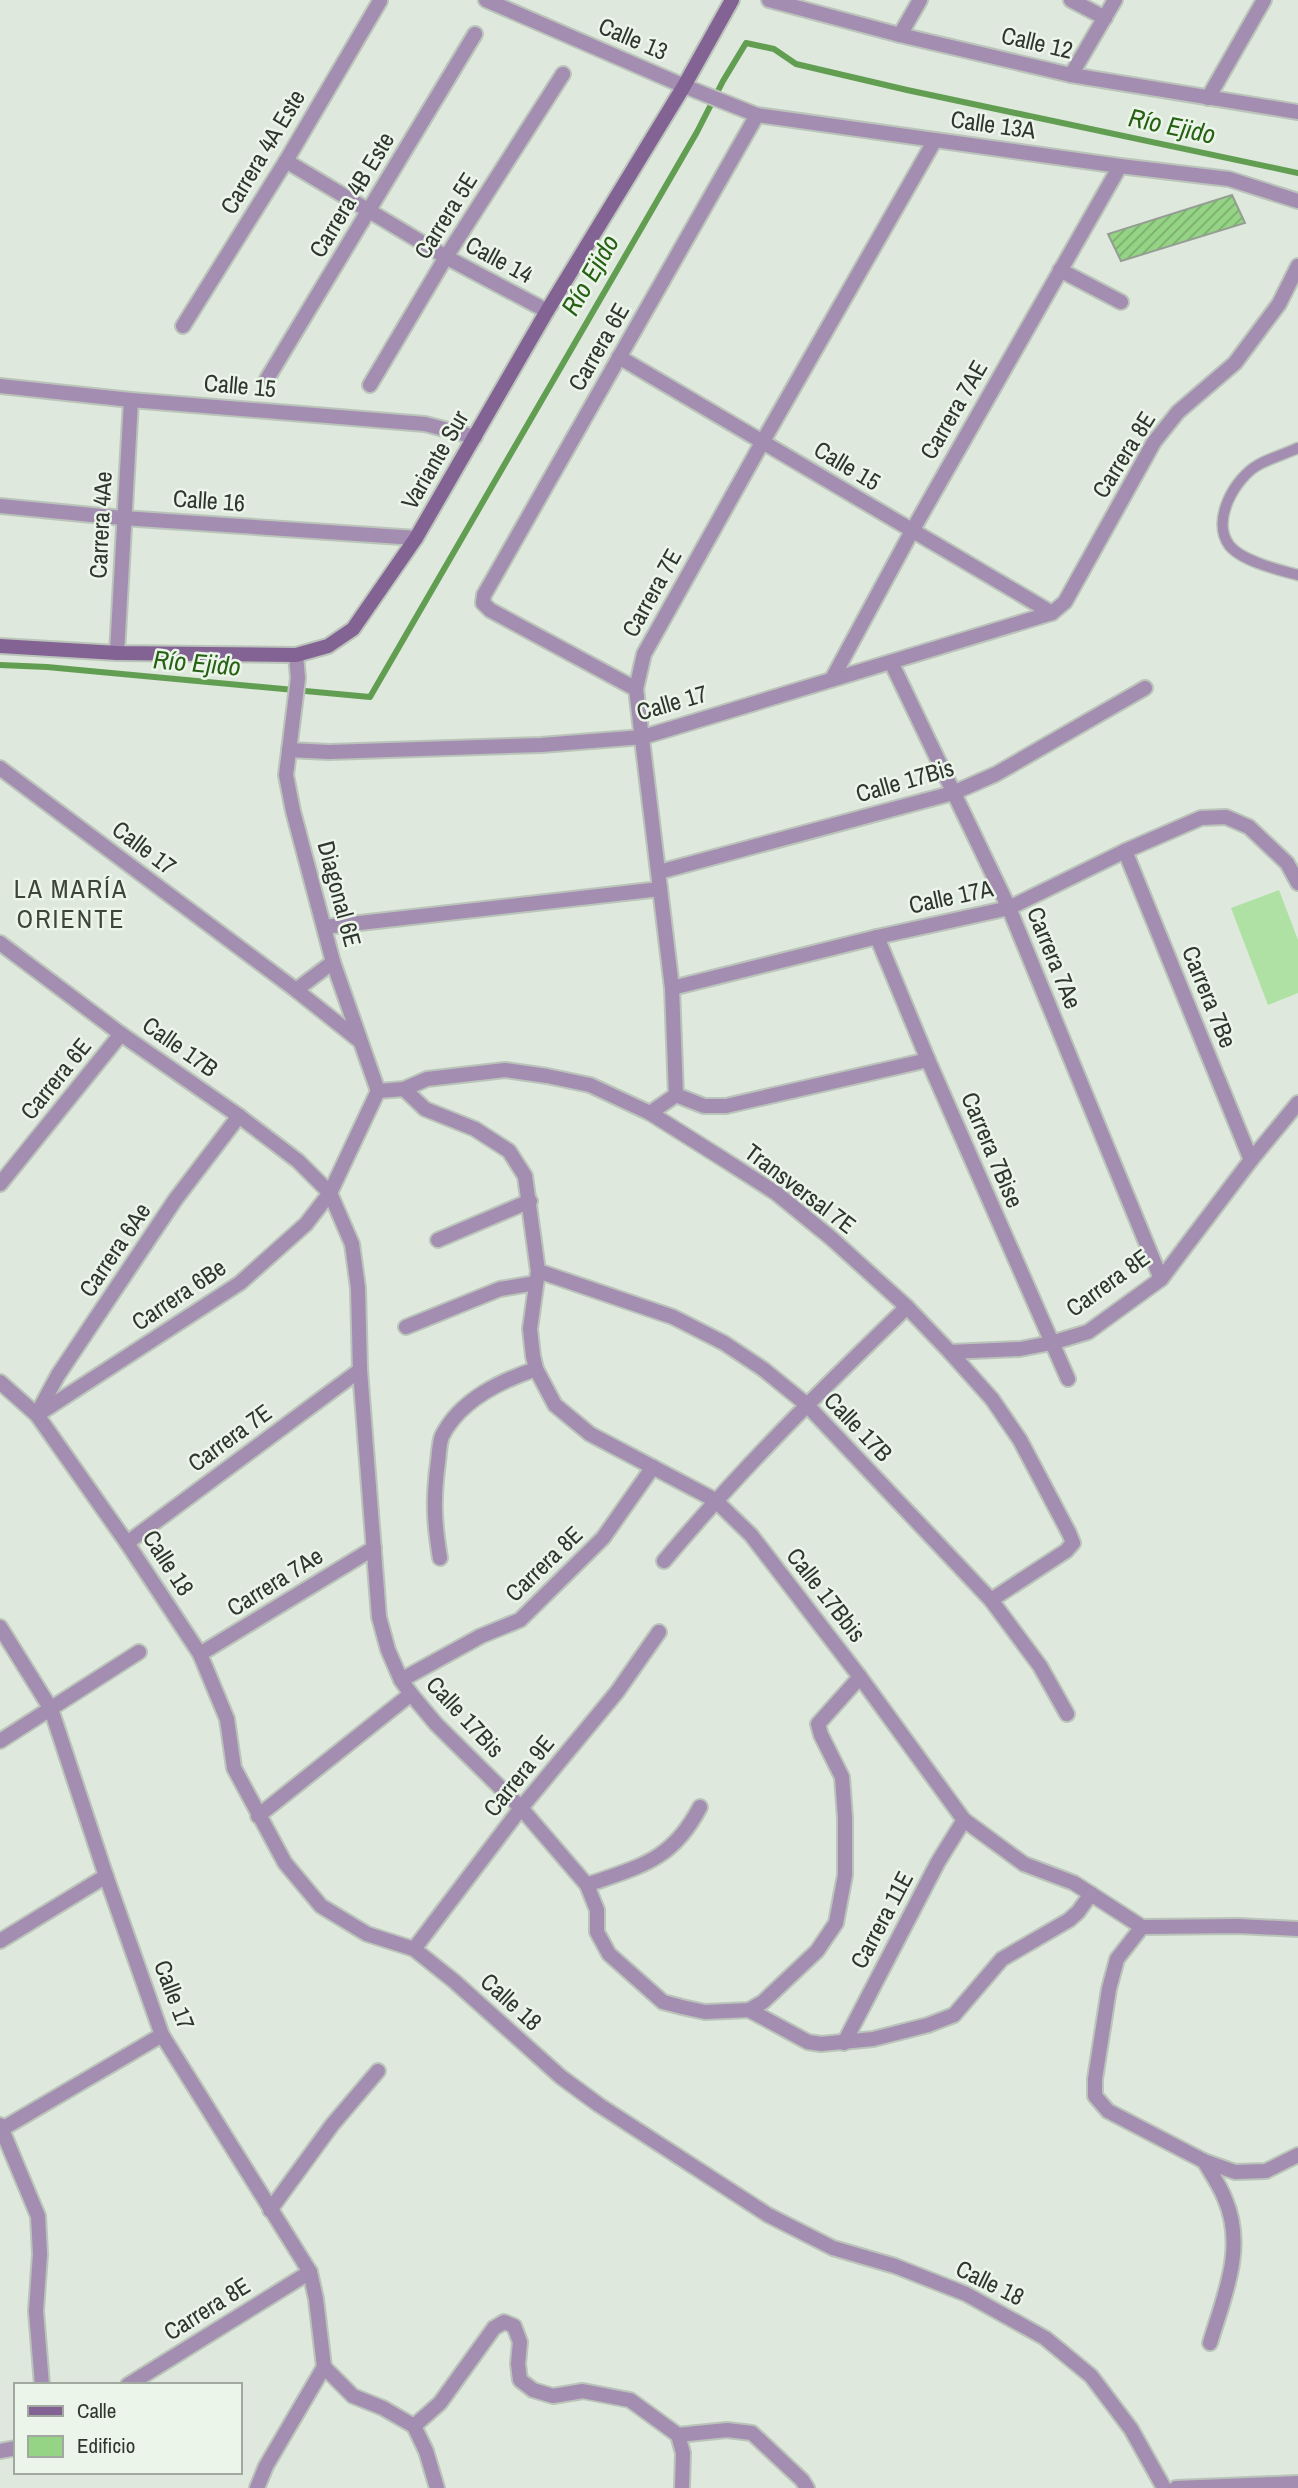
<svg xmlns="http://www.w3.org/2000/svg" width="1298" height="2488" font-family="'Archivo Narrow',sans-serif">
<style>
.garden{fill:#b0e1a4}
.lines{fill:none;stroke-linecap:round;stroke-linejoin:round}
.stream{stroke:#629e52;stroke-width:6}
.building{fill:url(#building-hatch);stroke:#949e92;stroke-width:2}
.lane-casing{stroke:#bbc4ba;stroke-width:13}
.street-casing{stroke:#bbc4ba;stroke-width:18}
.secondary-casing{stroke:#bbc4ba;stroke-width:18}
.lane{stroke:#a38db0;stroke-width:10}
.street{stroke:#a38db0;stroke-width:14}
.secondary{stroke:#836294;stroke-width:14}
.labels{text-anchor:middle;stroke-width:5;stroke-linejoin:round;paint-order:stroke}
.street-label{font-size:24px;fill:#313530;stroke:#ebf5e9}
.water-label{font-size:26px;font-style:italic;fill:#256013;stroke:#ebf5e9}
.neighbourhood-label{font-size:26px;letter-spacing:2px;fill:#3d453b;stroke:#ebf5e9}
</style>
<defs>
<pattern id="building-hatch" width="6" height="6" patternUnits="userSpaceOnUse" patternTransform="scale(1.75)"><rect width="6" height="6" fill="#95d485"/><path d="M-1 1l2-2M0 6l6-6M5 7l2-2" fill="none" stroke="#7aad6d"/></pattern>
</defs>
<rect width="100%" height="100%" fill="#dee8dc"/>
<path class="garden" d="M1279,890L1298,940V993L1268,1005L1231,908Z"/>
<g class="lines">
<path class="stream" d="M0,665L47,667L370,697L697,132L723,81L746,43L774,49L796,64L907,90L1298,173"/>
</g>
<path class="building" d="M1232,195L1245,223L1121,261L1108,234Z"/>
<g class="lines">
<defs>
<path id="lane" d="M1298,448C1285,454 1270,458 1258,465C1235,478 1211,520 1229,545C1241,561 1279,570 1298,575"/>
<g id="street">
<path d="M486,0L684,86L757,115L1120,166L1229,179L1298,201"/>
<path d="M769,0L900,35L1071,75L1298,112"/>
<path d="M1071,0L1105,18"/>
<path d="M900,35L920,0"/>
<path d="M1071,75L1115,0"/>
<path d="M1208,98L1264,0"/>
<path d="M286,161L446,257L547,311"/>
<path d="M1060,270L1121,302"/>
<path d="M183,326L286,161L380,1"/>
<path d="M619,357L1052,613"/>
<path d="M267,379L475,34"/>
<path d="M370,385L446,257L563,74"/>
<path d="M0,386L131,400L425,424L475,437"/>
<path d="M0,506L123,518L416,538"/>
<path d="M117,653L131,400"/>
<path d="M296,655L298,678L286,775L293,811L333,962L378,1091"/>
<path d="M891,662L1009,908L1161,1279"/>
<path d="M832,679L912,531L1120,166"/>
<path d="M636,689L490,610L483,603L484,595L757,115"/>
<path d="M289,750L329,752L541,745L643,737L1052,613L1065,602L1154,442L1178,412L1235,363L1279,304L1298,266"/>
<path d="M0,768L296,990L360,1041"/>
<path d="M1125,851L1251,1160"/>
<path d="M659,872L953,793L996,774L1145,688"/>
<path d="M324,927L660,889"/>
<path d="M877,937L928,1060L1068,1379"/>
<path d="M0,943L121,1034L239,1116L298,1161L330,1193L352,1244L358,1288L360,1370L379,1617L388,1650L401,1680L411,1694L436,1724L521,1808L587,1885L597,1910V1932L609,1954L663,2002L682,2007L705,2012L749,2010L763,2002L817,1951L836,1923L845,1875V1818L842,1777L821,1735L818,1724L860,1677"/>
<path d="M672,988L877,937L1009,908L1125,851L1201,818L1226,817L1249,827L1287,863L1298,883"/>
<path d="M296,990L333,962"/>
<path d="M404,1089L425,1109L475,1129L509,1151L525,1176L538,1271L530,1329L533,1356L536,1369L555,1405L590,1434L715,1500L751,1535L860,1677L964,1820L1024,1864L1074,1883L1142,1927"/>
<path d="M378,1091L404,1089L427,1079L505,1070L547,1076L590,1085L650,1113L723,1159L776,1193L831,1238L907,1307L950,1352L992,1399L1020,1440L1069,1533L1073,1543L1066,1551L991,1600"/>
<path d="M676,1095L672,988L636,689L644,654L763,441L935,140"/>
<path d="M676,1095L704,1106H726L928,1060"/>
<path d="M650,1113L676,1095"/>
<path d="M0,1184L121,1034"/>
<path d="M438,1240L530,1201"/>
<path d="M538,1271L673,1317L724,1343L763,1369L806,1404L991,1600L1040,1666L1067,1714"/>
<path d="M406,1327L500,1289L536,1283"/>
<path d="M950,1352L1020,1349L1051,1343L1088,1332L1161,1279L1251,1160L1298,1103"/>
<path d="M0,1382L37,1415L127,1543L200,1654L227,1719L234,1768L285,1863L321,1906L367,1934L414,1949L454,1981L561,2077L599,2105L768,2215L833,2248L895,2266L966,2294L1045,2338L1091,2376L1131,2429L1164,2488"/>
<path d="M37,1414L58,1375L175,1200L239,1116"/>
<path d="M37,1415L240,1283L306,1224L330,1193L378,1091"/>
<path d="M127,1543L360,1370"/>
<path d="M440,1558C434,1522 433,1499 438,1462C439,1454 439,1444 442,1436C460,1400 500,1381 536,1369"/>
<path d="M664,1561C740,1470 822,1389 907,1307"/>
<path d="M0,1627L51,1709L106,1876L162,2035L310,2272L316,2299L324,2367"/>
<path d="M200,1654L374,1548"/>
<path d="M401,1680L481,1636L520,1620L603,1538L653,1467"/>
<path d="M0,1741L139,1652"/>
<path d="M258,1816L411,1694"/>
<path d="M587,1885C640,1866 672,1861 700,1807"/>
<path d="M1142,1927L1117,1959L1109,1989L1095,2079V2096L1108,2111L1204,2161L1235,2172L1266,2171L1298,2155"/>
<path d="M1142,1927L1238,1926L1298,1929"/>
<path d="M0,1941L106,1876"/>
<path d="M414,1949L521,1808L617,1692L659,1632"/>
<path d="M749,2010L808,2042L821,2044L873,2039L928,2025L954,2015L1002,1959L1069,1920L1078,1912L1091,1894"/>
<path d="M844,2043L938,1862L964,1820"/>
<path d="M0,2125L38,2216L40,2254L36,2311L42,2385"/>
<path d="M2,2129L162,2035"/>
<path d="M1204,2161C1211,2173 1220,2186 1225,2199C1246,2248 1224,2296 1210,2343"/>
<path d="M270,2210L332,2125L378,2071"/>
<path d="M324,2367L353,2396L383,2408L414,2426L426,2451L437,2488"/>
<path d="M128,2385L310,2272"/>
<path d="M414,2426L440,2403L494,2328L504,2322L514,2326L520,2342L518,2364L520,2380L533,2390L553,2396L583,2391L630,2400L678,2435L727,2430L752,2433L802,2480L807,2488"/>
<path d="M678,2435L683,2453L682,2488"/>
<path d="M0,2451L16,2448"/>
<path d="M257,2488L266,2466L324,2367"/>
<path d="M1176,2488L1298,2483"/>
</g>
<path id="secondary" d="M0,646L117,653L296,655L328,646L353,629L416,538L547,311L684,86L732,0"/>
</defs>
<use href="#lane" class="lane-casing"/>
<use href="#street" class="street-casing"/>
<use href="#secondary" class="secondary-casing"/>
<use href="#lane" class="lane"/>
<use href="#street" class="street"/>
<use href="#secondary" class="secondary"/>
</g>
<g class="labels">
<g class="street-label">
<text transform="translate(633 39) rotate(23)" y="8">Calle 13</text>
<text transform="translate(1037 43) rotate(13)" y="8">Calle 12</text>
<text transform="translate(993 125) rotate(8)" y="8">Calle 13A</text>
<text transform="translate(263 152) rotate(-59)" y="8">Carrera 4A Este</text>
<text transform="translate(352 195) rotate(-59)" y="8">Carrera 4B Este</text>
<text transform="translate(446 216) rotate(-58)" y="8">Carrera 5E</text>
<text transform="translate(499 260) rotate(28)" y="8">Calle 14</text>
<text transform="translate(599 347) rotate(-60)" y="8">Carrera 6E</text>
<text transform="translate(240 386) rotate(5)" y="8">Calle 15</text>
<text transform="translate(954 410) rotate(-60)" y="8">Carrera 7AE</text>
<text transform="translate(1124 455) rotate(-58)" y="8">Carrera 8E</text>
<text transform="translate(435 460) rotate(-60)" y="8">Variante Sur</text>
<text transform="translate(847 466) rotate(31)" y="8">Calle 15</text>
<text transform="translate(209 501) rotate(4)" y="8">Calle 16</text>
<text transform="translate(101 525) rotate(-87)" y="8">Carrera 4Ae</text>
<text transform="translate(652 593) rotate(-61)" y="8">Carrera 7E</text>
<text transform="translate(672 703) rotate(-16)" y="8">Calle 17</text>
<text transform="translate(905 781) rotate(-16)" y="8">Calle 17Bis</text>
<text transform="translate(144 848) rotate(37)" y="8">Calle 17</text>
<text transform="translate(339 894) rotate(75)" y="8">Diagonal 6E</text>
<text transform="translate(951 897) rotate(-12)" y="8">Calle 17A</text>
<text transform="translate(1054 958) rotate(68)" y="8">Carrera 7Ae</text>
<text transform="translate(1209 997) rotate(68)" y="8">Carrera 7Be</text>
<text transform="translate(180 1047) rotate(35)" y="8">Calle 17B</text>
<text transform="translate(56 1079) rotate(-51)" y="8">Carrera 6E</text>
<text transform="translate(992 1150) rotate(67)" y="8">Carrera 7Bise</text>
<text transform="translate(800 1189) rotate(37)" y="8">Transversal 7E</text>
<text transform="translate(115 1250) rotate(-56)" y="8">Carrera 6Ae</text>
<text transform="translate(1108 1283) rotate(-36)" y="8">Carrera 8E</text>
<text transform="translate(179 1295) rotate(-34)" y="8">Carrera 6Be</text>
<text transform="translate(858 1427) rotate(46)" y="8">Calle 17B</text>
<text transform="translate(230 1438) rotate(-36)" y="8">Carrera 7E</text>
<text transform="translate(168 1563) rotate(57)" y="8">Calle 18</text>
<text transform="translate(544 1564) rotate(-44)" y="8">Carrera 8E</text>
<text transform="translate(275 1582) rotate(-32)" y="8">Carrera 7Ae</text>
<text transform="translate(826 1595) rotate(52)" y="8">Calle 17Bbis</text>
<text transform="translate(465 1717) rotate(47)" y="8">Calle 17Bis</text>
<text transform="translate(519 1776) rotate(-51)" y="8">Carrera 9E</text>
<text transform="translate(882 1920) rotate(-62)" y="8">Carrera 11E</text>
<text transform="translate(174 1995) rotate(69)" y="8">Calle 17</text>
<text transform="translate(511 2002) rotate(42)" y="8">Calle 18</text>
<text transform="translate(990 2283) rotate(26)" y="8">Calle 18</text>
<text transform="translate(207 2309) rotate(-32)" y="8">Carrera 8E</text>
</g>
<g class="water-label">
<text transform="translate(1172 126) rotate(12)" y="9">Río Ejido</text>
<text transform="translate(590 275) rotate(-60)" y="9">Río Ejido</text>
<text transform="translate(197 663) rotate(5)" y="9">Río Ejido</text>
</g>
<g class="neighbourhood-label">
<text x="71" y="898">LA MARÍA<tspan x="71" dy="30">ORIENTE</tspan></text>
</g>
</g>
<rect x="14" y="2383" width="228" height="91" fill="#ebf5e9" stroke="#a1a89f" stroke-width="2"/>
<rect x="28" y="2406" width="35" height="10" fill="#836294" stroke="#a1a89f" stroke-width="2"/>
<text x="77" y="2418" font-size="21" fill="#313530">Calle</text>
<rect x="28" y="2436" width="35" height="21" fill="#95d485" stroke="#a1a89f" stroke-width="2"/>
<text x="77" y="2453" font-size="21" fill="#313530">Edificio</text>
</svg>
